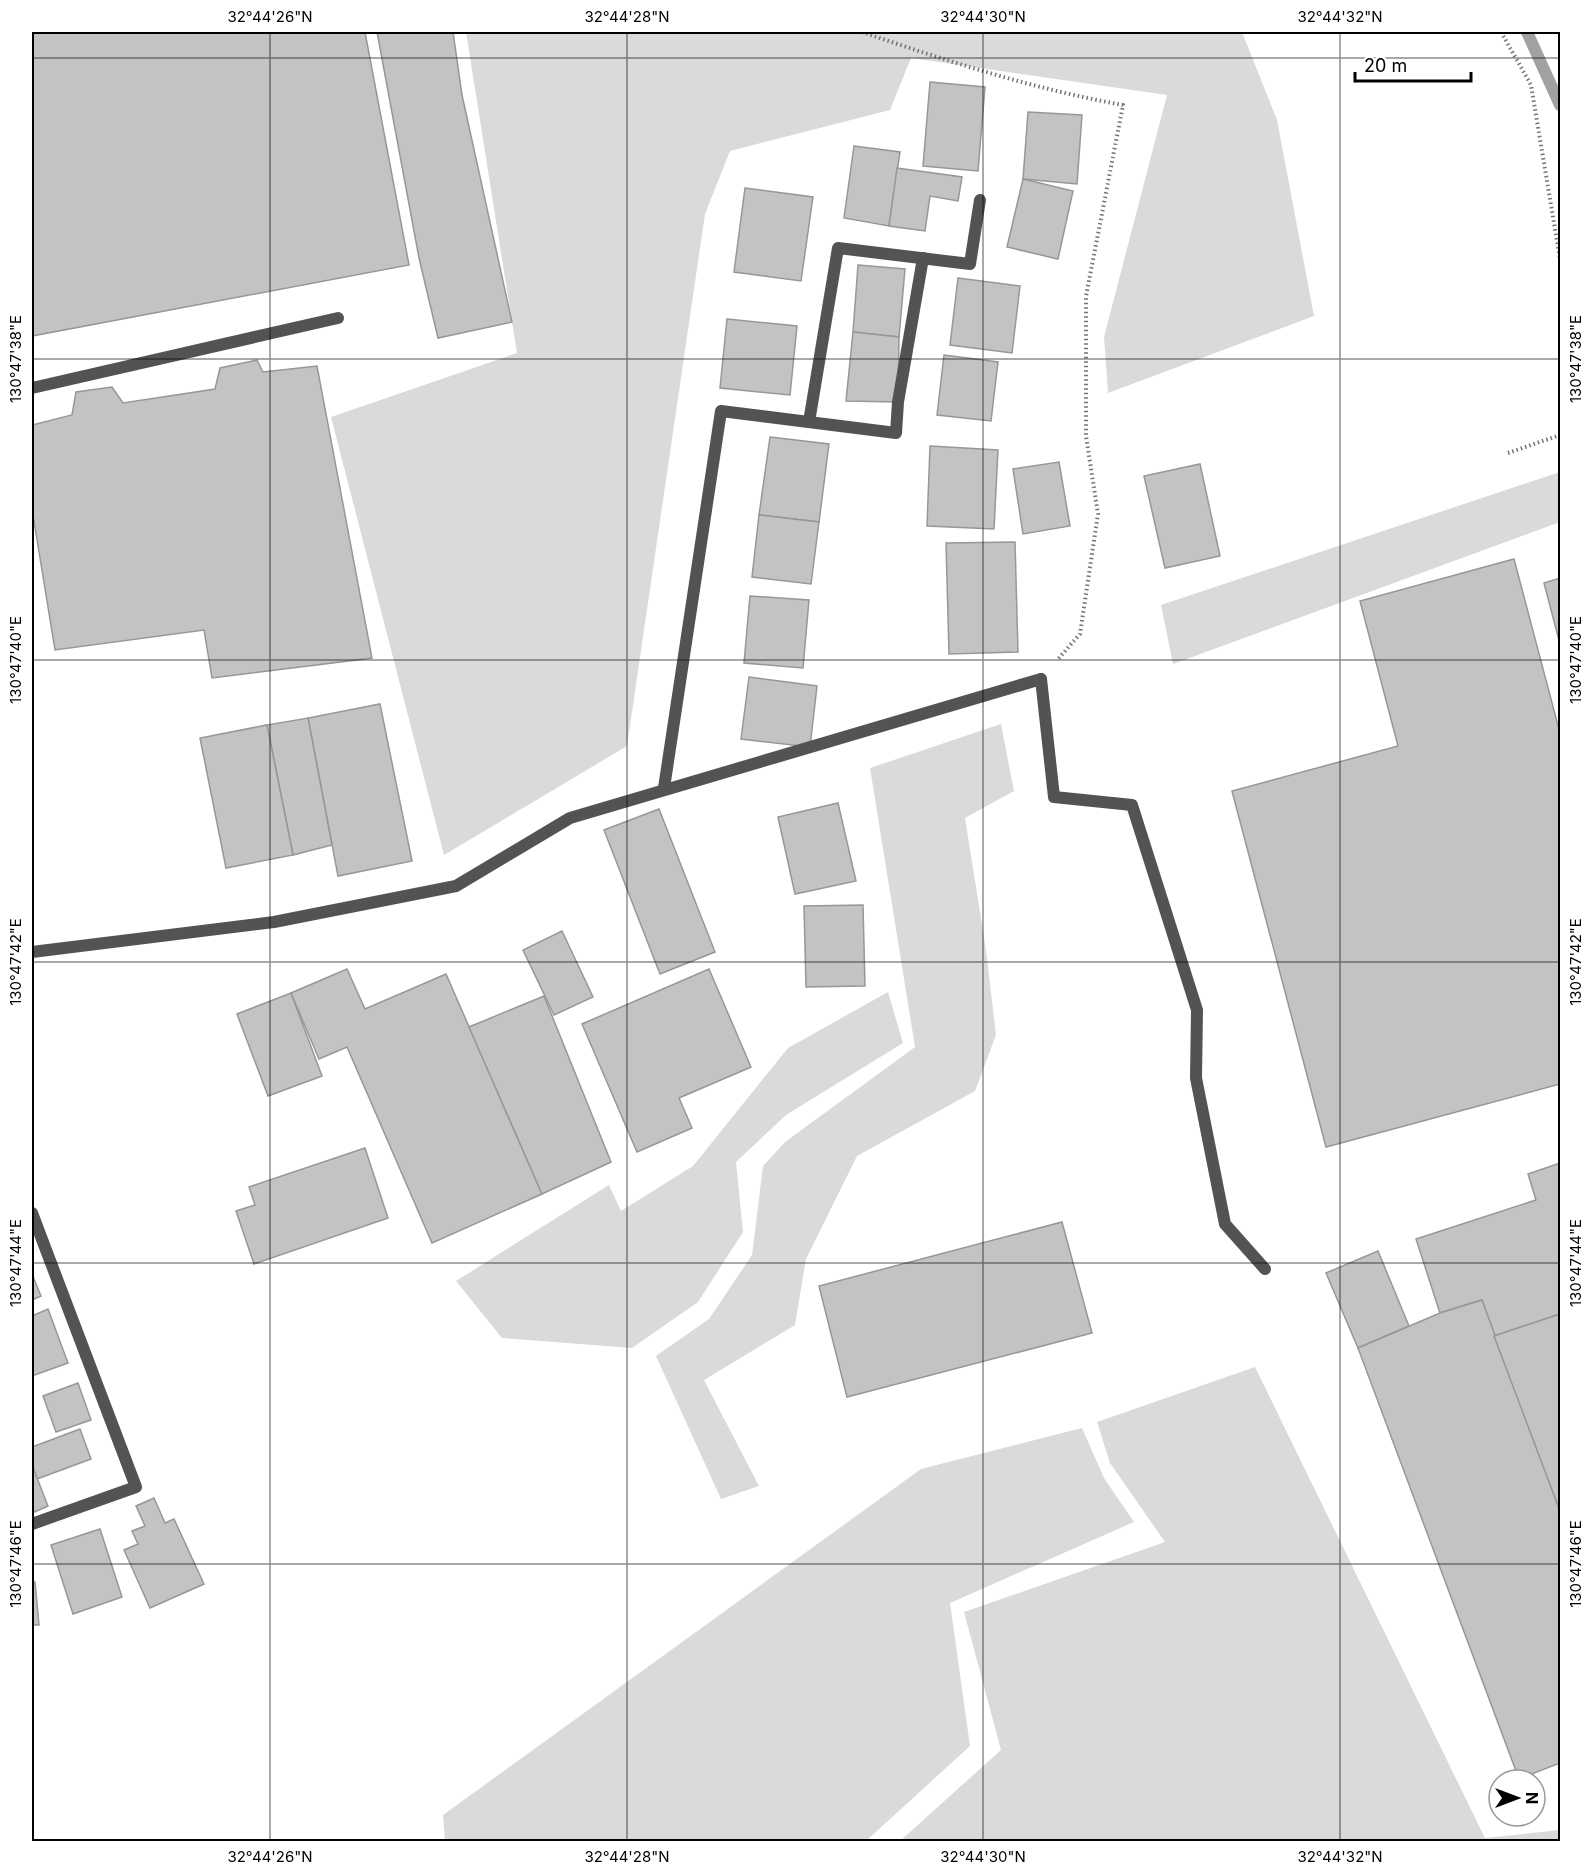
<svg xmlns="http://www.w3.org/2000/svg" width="1592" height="1873" font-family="Inter,sans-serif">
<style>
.green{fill:#dadada}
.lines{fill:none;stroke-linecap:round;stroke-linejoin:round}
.stream{stroke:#a1a1a1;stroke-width:12}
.building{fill:#c3c3c3;stroke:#979797;stroke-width:1.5}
.path{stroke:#757575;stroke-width:4;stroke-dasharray:1.5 3;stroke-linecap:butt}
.lane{stroke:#535353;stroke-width:12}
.street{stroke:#535353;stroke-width:12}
.ticks{fill:none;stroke:#000;stroke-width:1.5;stroke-opacity:0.45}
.neatline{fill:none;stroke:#000;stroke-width:2}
.ticks-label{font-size:15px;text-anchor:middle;fill:#000}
</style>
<rect width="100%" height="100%" fill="#fff"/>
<g class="green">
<path d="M466,32H1242L1277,120L1314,316L1108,393L1104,337L1167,95L911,58L890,110L730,151L705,214L627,746L444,855L331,417L517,353Z"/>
<path d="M1560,472V522L1173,664L1161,605Z"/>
<path d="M1001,724L1014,791L965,818L986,950L996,1035L975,1091L857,1156L806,1259L795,1325L704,1380L759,1486L721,1499L656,1356L709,1319L752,1255L763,1166L785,1142L915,1047L870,768Z"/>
<path d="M888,992L903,1043L786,1115L736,1162L743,1232L698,1302L632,1348L502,1338L456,1281L609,1185L621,1211L693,1166L788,1048Z"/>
<path d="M1255,1367L1485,1838L1560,1830V1841H900L1001,1750L964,1612L1165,1542L1110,1463L1097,1422Z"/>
<path d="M1082,1428L1104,1478L1134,1522L950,1603L970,1746L866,1841H445L443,1815L921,1469Z"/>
</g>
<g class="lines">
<path class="stream" d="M1527,32L1560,105"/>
</g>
<g class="building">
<path d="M32,32H365L409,265L32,336Z"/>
<path d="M377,32H453L462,95L512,322L438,338L419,258Z"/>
<path d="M930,82L985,87L978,171L923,166Z"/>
<path d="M1028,112L1082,115L1077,184L1023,179Z"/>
<path d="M854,146L900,152L889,226L844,218Z"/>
<path d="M897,168L962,177L958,201L930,196L925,231L889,226Z"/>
<path d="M1023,179L1073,191L1058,259L1007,247Z"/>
<path d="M745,188L813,197L801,281L734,272Z"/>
<path d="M858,265L905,269L899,337L853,332Z"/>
<path d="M958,278L1020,286L1012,353L950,345Z"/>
<path d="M727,319L797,326L790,395L720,388Z"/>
<path d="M853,332L899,337L898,402L846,401Z"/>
<path d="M944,355L998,362L991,421L937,415Z"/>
<path d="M257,360L263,372L317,366L372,658L212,678L204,630L55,650L32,509V425L72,415L76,392L112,387L123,403L215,389L220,368Z"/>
<path d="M770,437L829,444L819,522L759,515Z"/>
<path d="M930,446L998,450L994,529L927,526Z"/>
<path d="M1059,462L1070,526L1023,534L1013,469Z"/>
<path d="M1200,464L1220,556L1165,568L1144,476Z"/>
<path d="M759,515L819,522L811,584L752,577Z"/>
<path d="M1015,542L1018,652L949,654L946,543Z"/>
<path d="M1514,559L1560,733V1084L1326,1147L1232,791L1398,746L1360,601Z"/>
<path d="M1560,578V644L1544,583Z"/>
<path d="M750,596L809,600L803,668L744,663Z"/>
<path d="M749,677L817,686L810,747L741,739Z"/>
<path d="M380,704L412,861L338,876L308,718Z"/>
<path d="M308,718L332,845L293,855L267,725Z"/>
<path d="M267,725L293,855L226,868L200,738Z"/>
<path d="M838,803L856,881L795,894L778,817Z"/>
<path d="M659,809L715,952L660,974L604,830Z"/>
<path d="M863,905L865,986L806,987L804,906Z"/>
<path d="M562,931L593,997L554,1015L523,950Z"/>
<path d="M347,969L365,1009L446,974L542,1194L432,1243L347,1047L319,1059L291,993Z"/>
<path d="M709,969L751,1067L679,1098L692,1128L637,1152L582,1024Z"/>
<path d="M291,993L322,1076L268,1096L237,1014Z"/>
<path d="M544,996L611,1162L542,1194L469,1027Z"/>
<path d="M365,1148L388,1218L254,1264L236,1211L255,1205L249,1187Z"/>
<path d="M1560,1163V1314L1494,1336L1482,1300L1440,1313L1416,1239L1536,1200L1528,1174Z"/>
<path d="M1062,1222L1092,1333L847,1397L819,1286Z"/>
<path d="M1378,1251L1409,1326L1358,1348L1326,1273Z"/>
<path d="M32,1274L41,1296L32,1300Z"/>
<path d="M1482,1300L1560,1511V1763L1519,1779L1358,1348L1440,1313Z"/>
<path d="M48,1309L68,1363L32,1376V1316Z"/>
<path d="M1560,1314V1511L1494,1336Z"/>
<path d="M78,1383L91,1420L56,1432L43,1396Z"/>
<path d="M80,1429L91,1459L37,1479L32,1465V1447Z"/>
<path d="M32,1465L48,1506L32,1513Z"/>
<path d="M154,1498L165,1523L174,1519L204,1584L150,1608L124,1550L138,1544L132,1531L145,1526L136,1506Z"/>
<path d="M100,1529L122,1597L73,1614L51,1545Z"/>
<path d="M32,1582H35L39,1625H32Z"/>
</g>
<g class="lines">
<g class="path">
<path d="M862,32C947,61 1034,89 1123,105L1086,296V436L1098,514L1080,634L1058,659"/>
<path d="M1501,32L1531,85L1560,259"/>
<path d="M1508,453L1560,435"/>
</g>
<g class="lane">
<path d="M32,388L338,318"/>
<path d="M1041,679L1054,797L1132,805L1197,1010L1196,1078L1225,1224L1265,1269"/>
<path d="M32,1213L136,1487L32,1524"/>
</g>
<g class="street">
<path d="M809,422L838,248L970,264L980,200"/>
<path d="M664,788L721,411L896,433L898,402L923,258"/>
<path d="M32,952L274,922L456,886L570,818L1041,679"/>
</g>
</g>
<path class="ticks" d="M270,32V1842M627,32V1842M983,32V1842M1340,32V1842M32,58H1560M32,359H1560M32,660H1560M32,962H1560M32,1263H1560M32,1564H1560"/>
<rect width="1592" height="1873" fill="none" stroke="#ffffff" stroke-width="66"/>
<g transform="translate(1517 1798) rotate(90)"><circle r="28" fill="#ffffff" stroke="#999999" stroke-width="1.5"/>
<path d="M0-4.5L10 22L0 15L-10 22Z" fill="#000000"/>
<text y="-9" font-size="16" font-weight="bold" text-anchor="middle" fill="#000000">N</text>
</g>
<path d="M1355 72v9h116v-9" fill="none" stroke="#000000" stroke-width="3"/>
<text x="1364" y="72" font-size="18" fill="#000000" stroke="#ffffff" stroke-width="4.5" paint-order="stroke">20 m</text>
<rect x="33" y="33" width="1526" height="1807" class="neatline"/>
<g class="ticks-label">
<text x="270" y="22">32°44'26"N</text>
<text x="627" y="22">32°44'28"N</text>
<text x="983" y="22">32°44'30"N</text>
<text x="1340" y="22">32°44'32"N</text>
<text transform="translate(1576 359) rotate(-90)" y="5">130°47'38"E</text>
<text transform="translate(16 359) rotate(-90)" y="5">130°47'38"E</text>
<text transform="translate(1576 660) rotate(-90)" y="5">130°47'40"E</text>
<text transform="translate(16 660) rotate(-90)" y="5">130°47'40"E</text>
<text transform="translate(1576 962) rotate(-90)" y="5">130°47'42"E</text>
<text transform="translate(16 962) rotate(-90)" y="5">130°47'42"E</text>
<text transform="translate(1576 1263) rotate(-90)" y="5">130°47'44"E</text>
<text transform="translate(16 1263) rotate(-90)" y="5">130°47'44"E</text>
<text transform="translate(1576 1564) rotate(-90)" y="5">130°47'46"E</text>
<text transform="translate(16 1564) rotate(-90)" y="5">130°47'46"E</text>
<text x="270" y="1862">32°44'26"N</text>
<text x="627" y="1862">32°44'28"N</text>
<text x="983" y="1862">32°44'30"N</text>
<text x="1340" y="1862">32°44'32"N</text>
</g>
</svg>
